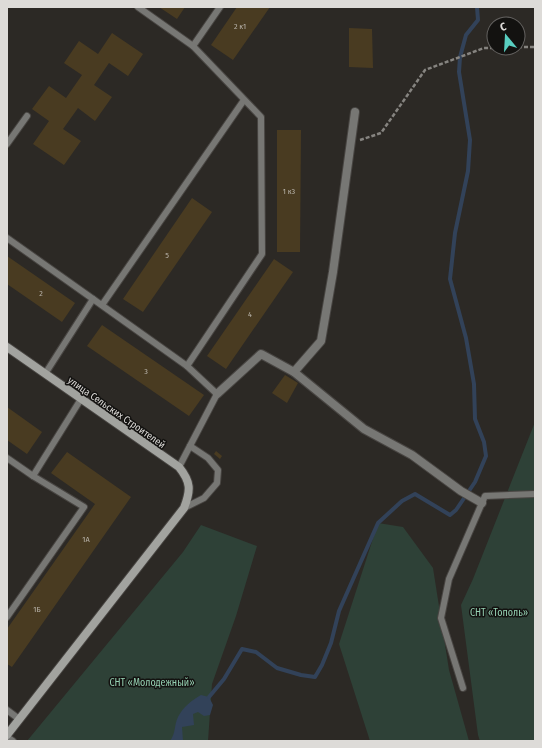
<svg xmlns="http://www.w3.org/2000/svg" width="542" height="748" font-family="'Fira Sans Condensed',sans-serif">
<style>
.green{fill:#2e4137}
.water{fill:#324259}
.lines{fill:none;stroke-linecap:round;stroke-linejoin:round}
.stream{stroke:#324259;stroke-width:4}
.building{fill:#493b21}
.lane-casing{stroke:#484542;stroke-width:8}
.street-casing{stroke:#484542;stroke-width:10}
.secondary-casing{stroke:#484542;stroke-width:10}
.path{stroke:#868480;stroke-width:2.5;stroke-dasharray:4 2;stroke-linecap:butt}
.lane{stroke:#777774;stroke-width:6}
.street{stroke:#777774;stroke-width:8}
.secondary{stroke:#a2a39f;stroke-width:8}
.labels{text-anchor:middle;stroke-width:3;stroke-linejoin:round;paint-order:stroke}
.number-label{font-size:8px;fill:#b8b3aa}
.street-label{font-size:10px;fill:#dddbd8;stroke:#131210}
.park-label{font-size:10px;fill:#95d0b2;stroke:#131210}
</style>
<rect width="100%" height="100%" fill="#2c2925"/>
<g class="green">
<path d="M535,422V741H480L478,735L461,605L473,579Z"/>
<path d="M378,523L403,527L433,568L449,670L469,741H370L339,644Z"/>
<path d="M201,525L257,546L236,616L212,684L208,741H27L183,552Z"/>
</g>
<path class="water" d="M201,695L209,697L213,705L210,715L204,716L198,712L193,714L194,725L182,727L183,741H170C176,733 174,725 178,717C183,707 192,700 201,695Z"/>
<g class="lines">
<path class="stream" d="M209,697L224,679L242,649L256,652L277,668L301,675L315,677L322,665L331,643L339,611L378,523L402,501L415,494L450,515L456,510L475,482L486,456L484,442L475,419L474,384L466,338L450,279L455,233L468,171L470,140L459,72L460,57L466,35L478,20L477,7"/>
</g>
<g class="building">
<path d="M159,7H185L177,19Z"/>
<path d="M237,7H270L233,60L211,45Z"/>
<path d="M349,28L372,29L373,68L349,67Z"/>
<path d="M112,33L143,54L128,76L109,63L94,85L112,97L95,121L78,108L63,129L81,141L64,165L33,144L49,121L32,109L49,86L66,98L82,75L64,63L79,41L98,54Z"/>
<path d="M277,130H301L300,252H277Z"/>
<path d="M192,198L212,212L143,312L123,299Z"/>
<path d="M7,256L75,303L62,322L7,284Z"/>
<path d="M274,259L293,272L226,369L207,356Z"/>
<path d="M102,325L204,395L189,416L87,346Z"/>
<path d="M285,375L298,383L287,403L272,393Z"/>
<path d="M7,407L42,432L27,454L7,440Z"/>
<path d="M216,451L222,456L220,459L214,454Z"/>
<path d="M67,452L131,497L12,667L7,664V629L95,504L51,473Z"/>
</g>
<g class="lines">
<defs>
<g id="lane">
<path d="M193,46L220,7"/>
<path d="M7,144L27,116"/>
<path d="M7,238L93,299L45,374"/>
<path d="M93,299L187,366L262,254L261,117L193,46L138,7"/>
<path d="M102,305L244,100"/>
<path d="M7,458L33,476"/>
<path d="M179,467L217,394L187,366"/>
<path d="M184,508L204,498L217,483L218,470L208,458L190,446"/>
<path d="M7,617L84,507L33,476L81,399"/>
<path d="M463,688L441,618L449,579L485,496L535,494"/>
<path d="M7,710L19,719"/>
<path d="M7,737L13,741"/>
</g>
<g id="street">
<path d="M294,372L364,429L412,455L461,491L482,503"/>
<path d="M217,394L261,354L294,372L321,341L333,272L355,112"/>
</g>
<path id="secondary" d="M7,347L179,467C191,482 191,490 184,508L7,735"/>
</defs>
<use href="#lane" class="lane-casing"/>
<use href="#street" class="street-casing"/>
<use href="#secondary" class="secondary-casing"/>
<g class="path">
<path d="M518,47H535"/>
<path d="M360,140L381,133L425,70L484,48H494"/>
</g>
<use href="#lane" class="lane"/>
<use href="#street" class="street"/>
<use href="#secondary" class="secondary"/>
</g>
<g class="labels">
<g class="number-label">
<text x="240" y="29">2 к1</text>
<text x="289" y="194">1 к3</text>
<text x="167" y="258">5</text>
<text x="41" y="296">2</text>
<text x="250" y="317">4</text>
<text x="146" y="374">3</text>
<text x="86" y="542">1А</text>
<text x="37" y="612">1Б</text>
</g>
<g class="street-label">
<text transform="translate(117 412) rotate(35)" y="4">улица Сельских Строителей</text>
</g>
<g class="park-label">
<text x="499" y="616">СНТ «Тополь»</text>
<text x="152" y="686">СНТ «Молодежный»</text>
</g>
</g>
<rect width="542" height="748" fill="none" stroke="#dddbd8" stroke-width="16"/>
<g transform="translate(506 36) rotate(342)"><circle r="19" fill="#131210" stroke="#646260"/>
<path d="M0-3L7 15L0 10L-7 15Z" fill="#58cec0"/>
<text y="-6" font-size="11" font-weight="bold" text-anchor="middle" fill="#dddbd8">С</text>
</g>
</svg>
